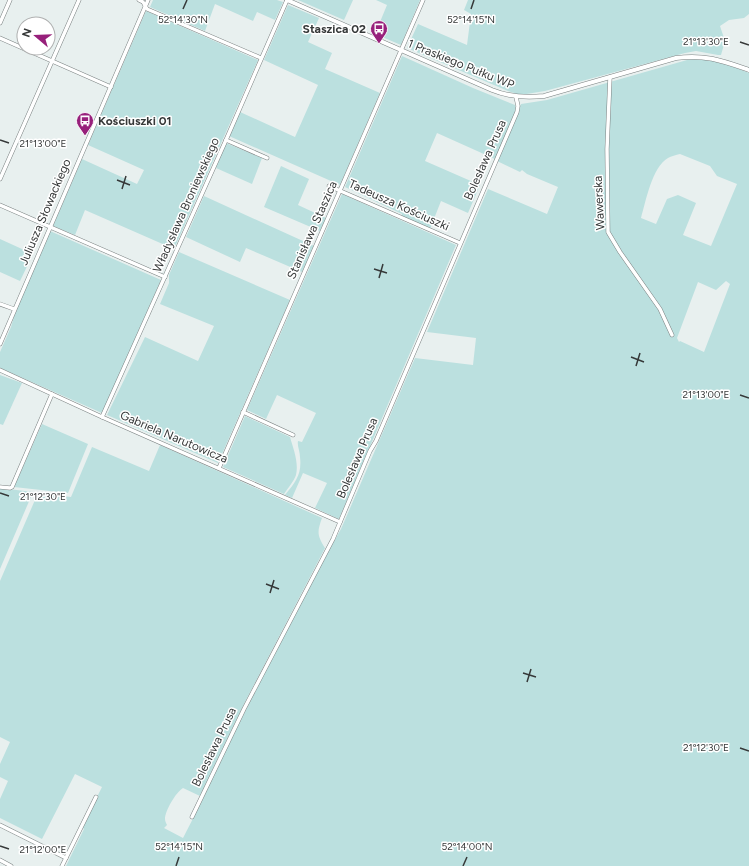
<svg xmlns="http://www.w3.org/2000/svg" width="749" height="866" font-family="Figtree,sans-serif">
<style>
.green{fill:#bbe0df;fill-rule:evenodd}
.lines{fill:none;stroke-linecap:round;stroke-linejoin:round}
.minor-casing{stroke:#7b8282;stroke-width:4.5}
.tertiary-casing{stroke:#7b8282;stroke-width:5}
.minor{stroke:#fff;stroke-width:3.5}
.tertiary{stroke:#fff;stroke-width:4}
.ticks{fill:none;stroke:#363939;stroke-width:1.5}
.labels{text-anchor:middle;stroke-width:3;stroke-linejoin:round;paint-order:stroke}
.poi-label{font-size:12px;font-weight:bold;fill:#363939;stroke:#fff;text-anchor:end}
.street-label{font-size:12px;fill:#363939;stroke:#fff}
.ticks-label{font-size:10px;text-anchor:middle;fill:#363939;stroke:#fff;stroke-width:3;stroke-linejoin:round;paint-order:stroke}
</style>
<rect width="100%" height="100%" fill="#e8f0ef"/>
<g class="green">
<path d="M153,0H277L283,2L275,20L257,12L253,21L215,4L205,31L150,7Z"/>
<path d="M298,0H353L344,20Z"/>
<path d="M376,0H420L401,45L375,34L387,5Z"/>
<path d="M468,0H749V14L744,18L729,20L720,26L725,41L721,55H718L696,51L685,53L545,91L520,95L508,91L407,48L418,24L467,45L471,14L464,10Z"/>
<path d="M288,5L319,18L308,42L332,53L325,69L380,93L340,185L229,136L240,112L295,137L318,85L264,60Z"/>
<path d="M146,11L258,60L174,249L85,210L75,235L53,226L82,159L137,184L144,170L88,145Z"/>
<path d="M402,56L473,88L515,105L516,110L495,159L437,133L425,161L480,185L468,213L441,201L430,229L401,216L402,214L345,187Z"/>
<path d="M698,59L722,62L749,73V866H66L84,829L82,827L102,787L75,774L42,839L0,818V799L8,781L0,777V764L10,742L0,737V581L38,493L71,497L92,447L149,471L160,445L322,518C317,532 317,535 325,548L245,702L200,796L183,788C176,792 165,811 165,819C165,821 166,823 167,825L164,828L183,838L203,799L202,797L307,589L341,529L415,358L473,365L476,338L427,332L488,189L547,214L558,187L527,174L522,170L520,172L497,161L521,104L547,100L687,60ZM680,154L710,166L717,176L737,184L711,246L683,235L696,203L678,195L667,199L656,224L641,218C646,201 652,167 668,158C671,156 676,155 680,154ZM726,281L730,284L704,352L680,341L679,342L677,338L698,282L716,290Z"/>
<path d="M226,143L262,158L252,184L216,168Z"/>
<path d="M281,166L309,179L298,205L326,218L320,231L264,207Z"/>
<path d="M342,194L456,245L339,519L315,508L327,483L303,473L292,498L285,495C296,482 302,474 300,457C300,451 297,446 298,441L302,442L316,413L277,395L266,419L247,410Z"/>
<path d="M204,196L314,246L302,272L246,248L240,262L186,237Z"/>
<path d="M50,231L161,280L102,413L0,368V352L11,327L15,313Z"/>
<path d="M0,239L33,254L20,281L0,272Z"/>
<path d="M179,252L290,300L218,463L107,415L145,337L198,361L214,326L160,304L169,283V275Z"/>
<path d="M0,375L22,383L3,425L0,424Z"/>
<path d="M245,416L290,437C293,448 299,462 296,475C294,481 288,488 284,494L223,467Z"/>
<path d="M42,424L88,444L68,493L14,487Z"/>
<path d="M0,488L33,492L0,569Z"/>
</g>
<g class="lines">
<defs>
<g id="minor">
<path d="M139,0L143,2L147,9L261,58"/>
<path d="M0,23L10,0"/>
<path d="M0,38L111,87"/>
<path d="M610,77L607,149L608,232L620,252L660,309L672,335"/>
<path d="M226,140L267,158"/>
<path d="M0,179L79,0"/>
<path d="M329,186L460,243"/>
<path d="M0,205L165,277"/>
<path d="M0,304L14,309"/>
<path d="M0,344L148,0"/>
<path d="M0,370L102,417L340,522"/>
<path d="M243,412L293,435"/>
<path d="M102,417L226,140L287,0"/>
<path d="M219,468L423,0"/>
<path d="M0,487L10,488L12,487L52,394"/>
<path d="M192,817L244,709L333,539L370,451L376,441L517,112L518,106L516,97"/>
<path d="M0,825L66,858"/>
<path d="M0,860L11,866"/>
<path d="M62,866L96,797"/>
</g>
<path id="tertiary" d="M287,0L492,90C509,97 525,98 544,96L676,58C705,54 723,61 749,70"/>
</defs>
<use href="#minor" class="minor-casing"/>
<use href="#tertiary" class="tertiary-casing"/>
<use href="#minor" class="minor"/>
<use href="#tertiary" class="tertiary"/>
</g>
<path class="ticks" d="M183,9L187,0M471,9L474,0M740,42L749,45M0,140L9,143M117,180L130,185M122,189L126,176M374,269L387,273M379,278L383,264M631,357L644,362M636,366L640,353M740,395L749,398M0,493L9,496M266,584L279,589M270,593L274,580M523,673L536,677M527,682L531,669M740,748L749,751M0,846L9,849M176,866L179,857M463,866L467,857"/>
<defs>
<symbol id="bus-pin" viewBox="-11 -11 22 30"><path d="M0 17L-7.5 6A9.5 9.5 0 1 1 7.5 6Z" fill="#97207b" stroke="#fff"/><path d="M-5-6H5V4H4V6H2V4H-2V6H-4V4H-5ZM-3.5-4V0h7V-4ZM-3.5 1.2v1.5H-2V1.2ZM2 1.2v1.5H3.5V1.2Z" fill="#fff"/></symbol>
</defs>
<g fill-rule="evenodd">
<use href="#bus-pin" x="369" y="19" width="20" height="27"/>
<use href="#bus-pin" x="75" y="111" width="20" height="27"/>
</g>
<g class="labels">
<g class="poi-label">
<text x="366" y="33">Staszica 02</text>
<text x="98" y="125" text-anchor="start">Kościuszki 01</text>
</g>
<g class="street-label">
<text transform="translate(461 64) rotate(22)" y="4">1 Praskiego Pułku WP</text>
<text transform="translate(485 160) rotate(-66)" y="4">Bolesława Prusa</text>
<text transform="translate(599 203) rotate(-93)" y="4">Wawerska</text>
<text transform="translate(186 205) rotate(-66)" y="4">Władysława Broniewskiego</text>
<text transform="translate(399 205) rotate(24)" y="4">Tadeusza Kościuszki</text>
<text transform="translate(45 212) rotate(-67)" y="4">Juliusza Słowackiego</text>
<text transform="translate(312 230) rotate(-66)" y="4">Stanisława Staszica</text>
<text transform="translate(174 437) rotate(23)" y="4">Gabriela Narutowicza</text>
<text transform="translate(357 458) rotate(-67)" y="4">Bolesława Prusa</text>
<text transform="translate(214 747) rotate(-64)" y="4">Bolesława Prusa</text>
</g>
</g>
<g class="ticks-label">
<text x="183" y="23">52°14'30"N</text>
<text x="471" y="23">52°14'15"N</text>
<text x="706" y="45">21°13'30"E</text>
<text x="43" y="147">21°13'00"E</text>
<text x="706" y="398">21°13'00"E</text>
<text x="43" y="500">21°12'30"E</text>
<text x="706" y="751">21°12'30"E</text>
<text x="179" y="850">52°14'15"N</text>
<text x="467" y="850">52°14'00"N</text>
<text x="43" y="853">21°12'00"E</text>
</g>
<g transform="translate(36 36) rotate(289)"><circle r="19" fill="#ffffff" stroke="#afb0b0"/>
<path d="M0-3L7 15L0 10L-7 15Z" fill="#97207b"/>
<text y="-6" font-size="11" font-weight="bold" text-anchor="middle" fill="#363939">N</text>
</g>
</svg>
